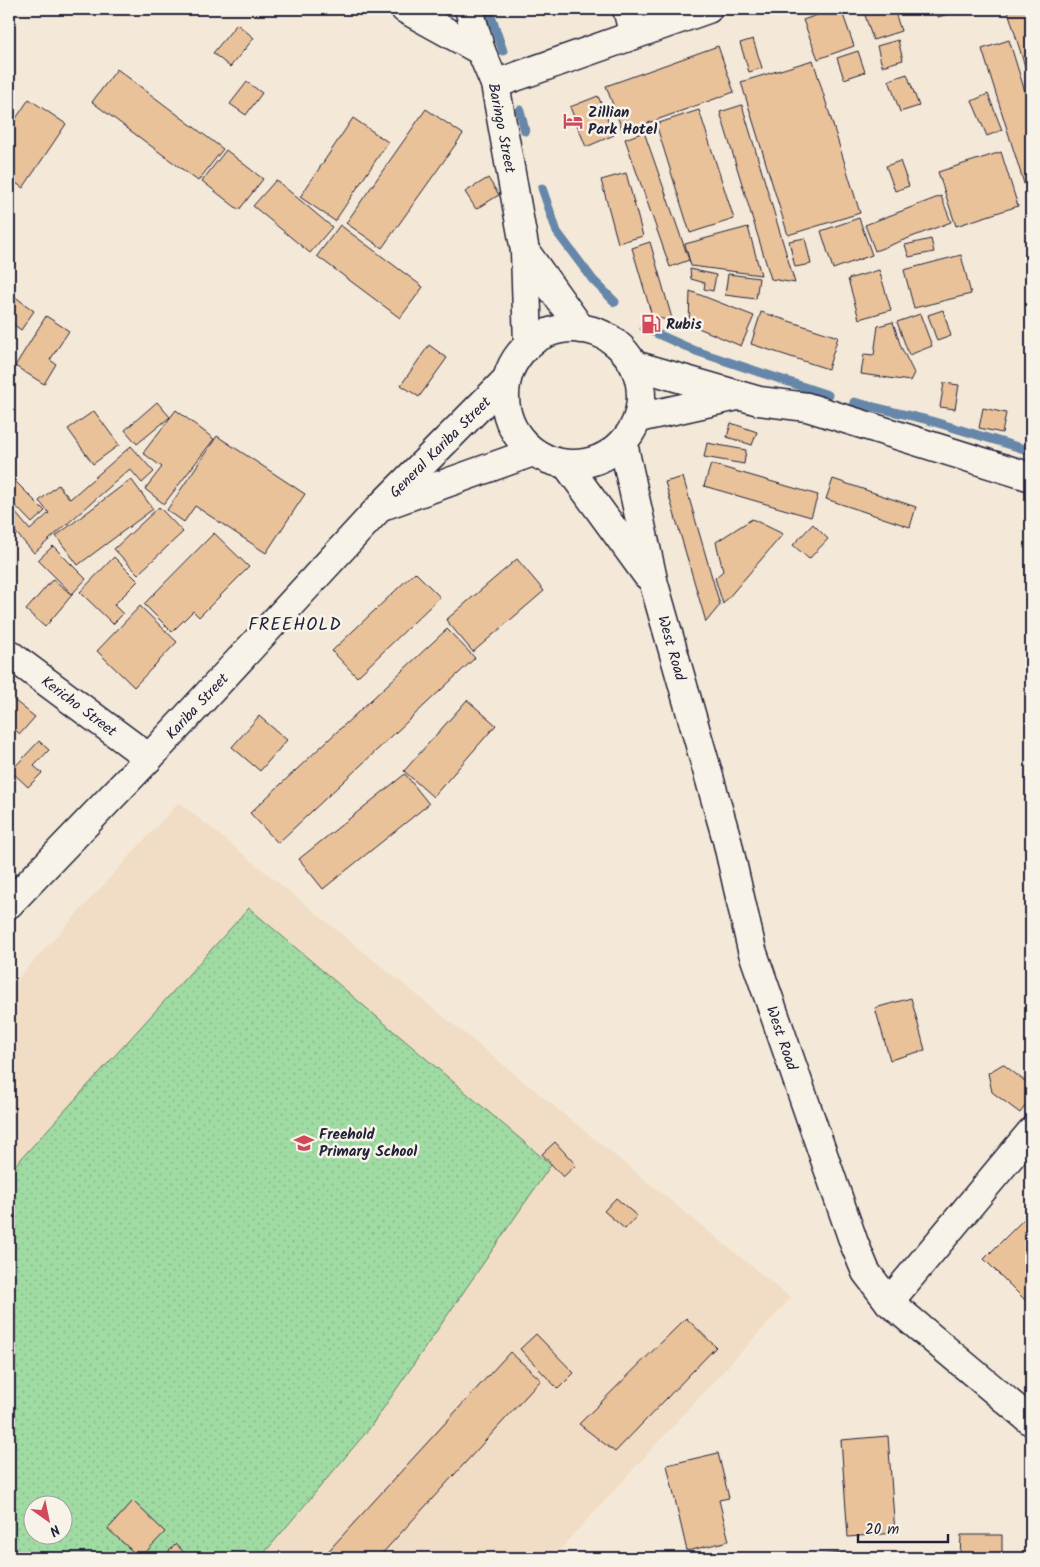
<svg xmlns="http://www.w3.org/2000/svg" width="1040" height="1567" font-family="Kalam,sans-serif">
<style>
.built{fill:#f1ddc5;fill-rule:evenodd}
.park{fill:url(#park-dots);stroke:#607e6e;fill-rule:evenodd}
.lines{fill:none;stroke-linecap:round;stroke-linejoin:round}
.stream{stroke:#6687a9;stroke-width:9}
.building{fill:#eac29a;stroke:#22223b}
.street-casing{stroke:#22223b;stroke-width:31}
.secondary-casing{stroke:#22223b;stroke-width:31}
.street{stroke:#f7f3e8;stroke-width:28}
.secondary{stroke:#f7f3e8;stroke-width:28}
.labels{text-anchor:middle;stroke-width:5;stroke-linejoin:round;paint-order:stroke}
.poi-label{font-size:15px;font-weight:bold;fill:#22223b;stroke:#f7f3e8;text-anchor:start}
.street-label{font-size:15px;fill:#22223b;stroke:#f7f3e8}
.quarter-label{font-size:18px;letter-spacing:1px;fill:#22223b;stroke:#f7f3e8}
</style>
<defs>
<pattern id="park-dots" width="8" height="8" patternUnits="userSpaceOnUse" patternTransform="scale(1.25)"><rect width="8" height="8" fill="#9fdba2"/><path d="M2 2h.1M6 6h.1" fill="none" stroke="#89bc8c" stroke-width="1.8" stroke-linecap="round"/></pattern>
</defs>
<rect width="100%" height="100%" fill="#f4e9d8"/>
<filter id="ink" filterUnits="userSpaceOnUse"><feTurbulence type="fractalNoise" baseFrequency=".02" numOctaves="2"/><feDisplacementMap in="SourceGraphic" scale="10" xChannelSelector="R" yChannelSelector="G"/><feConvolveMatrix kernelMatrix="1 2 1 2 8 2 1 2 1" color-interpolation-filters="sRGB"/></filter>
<g filter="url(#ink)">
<path class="built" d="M179,802L791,1298L552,1558H9V988ZM32,1504H62V1534H32Z"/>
<path class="park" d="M249,908L551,1165L369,1429L260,1558H9V1172ZM32,1504H62V1534H32Z"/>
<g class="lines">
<g class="stream">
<path d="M490,13L503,51"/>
<path d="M520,110L525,131"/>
<path d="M542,188L557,232L593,280L615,302"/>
<path d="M644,328L696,351L828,395"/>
<path d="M854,402L928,420L1031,451"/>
</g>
</g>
<g class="building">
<path d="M834,9H841L854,46L818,59L803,20Z"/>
<path d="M863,9H894L901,31L873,40Z"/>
<path d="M936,9H965L938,17Z"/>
<path d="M1015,9H1031V86L1008,11Z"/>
<path d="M237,24L254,38L230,67L213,53Z"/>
<path d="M753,39L762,68L749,72L740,43Z"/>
<path d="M898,40L903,60L882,66L877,46Z"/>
<path d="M1009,40L1031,111V206L982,49Z"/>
<path d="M718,46L734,92L623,132L606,86Z"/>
<path d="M858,51L865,72L844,79L837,58Z"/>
<path d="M813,60L860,213L788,235L741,82Z"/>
<path d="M117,69L223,149L198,181L92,102Z"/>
<path d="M907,74L919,106L900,112L889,80Z"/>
<path d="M247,82L262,93L246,115L230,104Z"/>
<path d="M988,94L1002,130L987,136L972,101Z"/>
<path d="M598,96L614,135L586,147L570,107Z"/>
<path d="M29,99L66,124L23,188L9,178V129Z"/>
<path d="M742,105L795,283L771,279L720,112Z"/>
<path d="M426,109L463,134L382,248L346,223Z"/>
<path d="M699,110L734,219L690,233L656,124Z"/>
<path d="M353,118L388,142L335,221L300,197Z"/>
<path d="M644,132L689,260L670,267L625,139Z"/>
<path d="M226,150L263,179L239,210L202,181Z"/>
<path d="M1001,152L1018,206L956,226L938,172Z"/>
<path d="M900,161L909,186L895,191L886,166Z"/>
<path d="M626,173L643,236L618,243L601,180Z"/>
<path d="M488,178L499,195L476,209L465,192Z"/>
<path d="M276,180L332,227L310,253L253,206Z"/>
<path d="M941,196L951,222L875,251L865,225Z"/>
<path d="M859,218L872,255L833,269L821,231Z"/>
<path d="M340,225L423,287L400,318L317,256Z"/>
<path d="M748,227L761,275L691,266L685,244Z"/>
<path d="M805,238L811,264L795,267L789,241Z"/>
<path d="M931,239L934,252L909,257L905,245Z"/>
<path d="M650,242L673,322L652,316L632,248Z"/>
<path d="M961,255L971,294L914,308L904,270Z"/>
<path d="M690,269L716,275L713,291L704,289L705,283L691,279Z"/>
<path d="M879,270L891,310L859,319L848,279Z"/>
<path d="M728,274L759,278L756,299L725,295Z"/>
<path d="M690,291L754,316L741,346L689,324Z"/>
<path d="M14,296L34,311L21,330L9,321V304Z"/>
<path d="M943,310L951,336L937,341L928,315Z"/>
<path d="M761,312L838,337L828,369L751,344Z"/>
<path d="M920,314L932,346L909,355L897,322Z"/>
<path d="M46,316L69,331L50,360L56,364L44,384L15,366Z"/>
<path d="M893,322L901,347L914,373L910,381L861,374L864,354L874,355L878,326Z"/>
<path d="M429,345L447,358L419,397L401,385Z"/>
<path d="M944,383L959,385L955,409L940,407Z"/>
<path d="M157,402L170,417L137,444L125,430Z"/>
<path d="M983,408L1006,413L1002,433L979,428Z"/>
<path d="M176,410L214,439L164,504L145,489L162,467L143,453Z"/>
<path d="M94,411L119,445L93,464L68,429Z"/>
<path d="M731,423L757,432L752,445L727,437Z"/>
<path d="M217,436L305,494L266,553L195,506L184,522L167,510Z"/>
<path d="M707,443L746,450L744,464L704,457Z"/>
<path d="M131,446L154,472L142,483L130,469L34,553L9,525V505L30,530L49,513L39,501L58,485L70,499Z"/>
<path d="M711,464L818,495L811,517L704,486Z"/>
<path d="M9,475L45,511L32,523L9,499Z"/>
<path d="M683,477L720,605L706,622L665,482Z"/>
<path d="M131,479L153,509L78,565L56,536Z"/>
<path d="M833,479L916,507L910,527L826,499Z"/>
<path d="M159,507L183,532L138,574L114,549Z"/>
<path d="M752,519L783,534L723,604L715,578L723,571L716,542Z"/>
<path d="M813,524L828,539L809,559L793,545Z"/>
<path d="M214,533L249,567L199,617L193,611L172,632L144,604Z"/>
<path d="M53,546L86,579L72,594L38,560Z"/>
<path d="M114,557L138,581L114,605L123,614L113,624L80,592Z"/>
<path d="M517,559L544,591L473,652L446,620Z"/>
<path d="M415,572L440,597L357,677L332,651Z"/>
<path d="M53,579L72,595L45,627L26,610Z"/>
<path d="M140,606L177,642L134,687L97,651Z"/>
<path d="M447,629L475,658L278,843L250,813Z"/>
<path d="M9,696L35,717L20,734L9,725Z"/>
<path d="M467,700L496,725L433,797L404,771Z"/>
<path d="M259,716L287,740L260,771L232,747Z"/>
<path d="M39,741L49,750L34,766L42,773L28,787L11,771Z"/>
<path d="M405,774L429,804L323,889L299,859Z"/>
<path d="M911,998L925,1050L890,1060L875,1008Z"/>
<path d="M1003,1064L1031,1086V1098L1020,1113L992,1092L988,1073Z"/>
<path d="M555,1142L576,1165L563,1177L542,1154Z"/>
<path d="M616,1198L637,1216L625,1229L604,1211Z"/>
<path d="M1031,1212L1030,1248L1031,1306L984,1259Z"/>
<path d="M686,1318L716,1347L615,1452L579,1424Z"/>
<path d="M536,1334L574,1373L558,1389L520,1349Z"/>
<path d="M510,1352L541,1380L519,1404L378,1558H322Z"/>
<path d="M888,1436L895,1533L848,1537L841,1440Z"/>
<path d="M718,1453L729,1498L719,1500L729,1541L687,1551L667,1465Z"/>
<path d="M133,1501L165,1532L140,1558L108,1529Z"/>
<path d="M961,1535H1002V1558H960Z"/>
<path d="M176,1544L189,1558H162Z"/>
<path d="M844,1553V1558H786Z"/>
</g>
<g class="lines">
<defs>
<g id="street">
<path d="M405,9L481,51"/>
<path d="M469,9L481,51L495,84L525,251L528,345"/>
<path d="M627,9L634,35"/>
<path d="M495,84L708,9"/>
<path d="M525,251L581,329"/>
<path d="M9,654L149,758"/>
<path d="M889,1302L1031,1132"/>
</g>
<g id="secondary">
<circle cx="573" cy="396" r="68"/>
<path d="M634,365L759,401L807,407L1031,477"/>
<path d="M638,418L737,396"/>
<path d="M623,443L654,584L727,840L752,950L854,1243L866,1272L889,1302L1031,1421"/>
<path d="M566,464L647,575"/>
<path d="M388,504L533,452"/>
<path d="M9,904L149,758L381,506L506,380"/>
</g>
</defs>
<use href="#street" class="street-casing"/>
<use href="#secondary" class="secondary-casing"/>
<use href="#street" class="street"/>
<use href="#secondary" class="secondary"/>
</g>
</g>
<defs>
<symbol id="hotel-bare" viewBox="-9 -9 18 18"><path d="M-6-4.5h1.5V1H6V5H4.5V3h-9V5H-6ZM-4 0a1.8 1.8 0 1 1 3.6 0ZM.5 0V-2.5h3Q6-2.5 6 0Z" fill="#d1495b" stroke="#f7f3e8" stroke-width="2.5" paint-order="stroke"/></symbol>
<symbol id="fuel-bare" viewBox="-9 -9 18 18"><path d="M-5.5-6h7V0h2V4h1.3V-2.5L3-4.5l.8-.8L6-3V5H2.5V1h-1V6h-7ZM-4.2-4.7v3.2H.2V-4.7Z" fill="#d1495b" stroke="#f7f3e8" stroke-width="2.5" paint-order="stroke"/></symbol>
<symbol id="school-bare" viewBox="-9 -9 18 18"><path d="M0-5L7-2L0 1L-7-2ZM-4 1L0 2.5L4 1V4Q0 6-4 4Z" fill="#d1495b" stroke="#f7f3e8" stroke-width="2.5" paint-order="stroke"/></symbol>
</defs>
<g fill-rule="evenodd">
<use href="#hotel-bare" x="559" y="107" width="28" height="28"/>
<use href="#fuel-bare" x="637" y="310" width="28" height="28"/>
<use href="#school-bare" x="290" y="1129" width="28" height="28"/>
</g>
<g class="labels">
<g class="poi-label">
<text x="588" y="117">Zillian<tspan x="588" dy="17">Park Hotel</tspan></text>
<text x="666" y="329">Rubis</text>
<text x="319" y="1139">Freehold<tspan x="319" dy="17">Primary School</tspan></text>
</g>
<g class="street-label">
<text transform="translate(502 128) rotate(79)" y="5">Baringo Street</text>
<text transform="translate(440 447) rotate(-45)" y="5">General Kariba Street</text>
<text transform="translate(672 648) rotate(74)" y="5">West Road</text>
<text transform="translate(79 706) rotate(37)" y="5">Kericho Street</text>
<text transform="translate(197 706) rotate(-47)" y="5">Kariba Street</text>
<text transform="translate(782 1038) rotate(71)" y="5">West Road</text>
</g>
<g class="quarter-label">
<text x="295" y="630">FREEHOLD</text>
</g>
</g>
<rect width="1040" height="1567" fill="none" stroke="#f7f3e8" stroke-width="30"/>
<rect x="15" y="15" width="1010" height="1537" fill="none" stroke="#22223b" stroke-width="2" filter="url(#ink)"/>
<g transform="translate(48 1520) rotate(147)"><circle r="24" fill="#f7f3e8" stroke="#a29fa3"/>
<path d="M0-4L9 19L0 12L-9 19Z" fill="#d1495b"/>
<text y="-8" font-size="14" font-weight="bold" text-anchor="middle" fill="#22223b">N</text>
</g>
<path d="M858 1534v8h90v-8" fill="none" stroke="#22223b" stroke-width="2.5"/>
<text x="865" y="1534" font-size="15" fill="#22223b" stroke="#f7f3e8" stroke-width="4" paint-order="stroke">20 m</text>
</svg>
